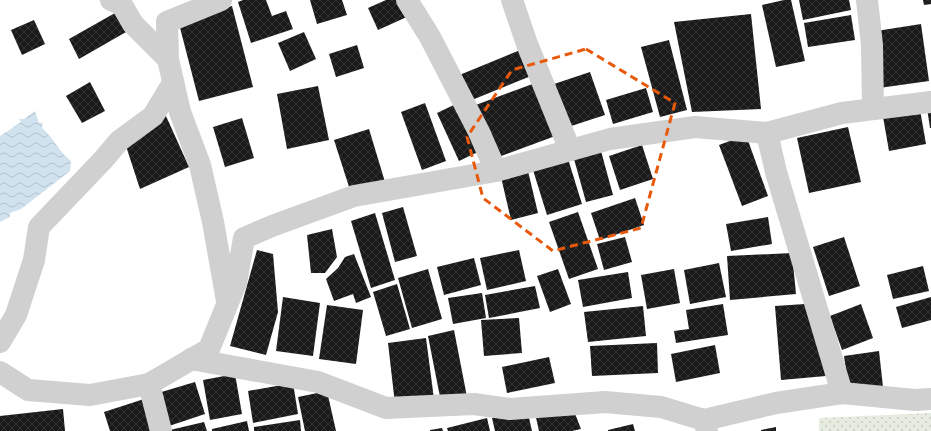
<svg xmlns="http://www.w3.org/2000/svg" width="931" height="431" font-family="'Titillium Web',sans-serif">
<style>
.grass{fill:url(#grass-dots)}
.water{fill:url(#water-waves)}
.building{fill:url(#building-cross-hatch)}
.lines{fill:none;stroke-linecap:round;stroke-linejoin:round}
.street{stroke:#d0d0d0;stroke-width:22}
.marked{fill:none;stroke:#e8590c;stroke-width:3;stroke-dasharray:8 5;stroke-linejoin:round}
</style>
<defs>
<pattern id="grass-dots" width="8" height="8" patternUnits="userSpaceOnUse"><rect width="8" height="8" fill="#e6ecdf"/><path d="M2 2h.1M6 6h.1" fill="none" stroke="#c6cbc0" stroke-width="1.8" stroke-linecap="round"/></pattern>
<pattern id="water-waves" width="16" height="10" patternUnits="userSpaceOnUse"><rect width="16" height="10" fill="#cfe2ee"/><path d="M0 5q4-4 8 0t8 0" fill="none" stroke="#b2c2cd"/></pattern>
<pattern id="building-cross-hatch" width="8" height="8" patternUnits="userSpaceOnUse"><rect width="8" height="8" fill="#1a1a1a"/><path d="M0 0l8 8M0 8l8-8" fill="none" stroke="#333"/></pattern>
</defs>
<rect width="100%" height="100%" fill="#fff"/>
<path class="grass" d="M931,413V431H819V418Z"/>
<path class="water" d="M35,111L39,123H43L42,128C54,138 58,151 71,161L70,171L21,209L10,213V217L0,222V136L21,122L19,119H24Z"/>
<g class="building">
<path d="M243,0H266L272,16L286,11L293,29L251,43L238,2Z"/>
<path d="M310,0H342L347,15L317,24Z"/>
<path d="M386,0H402L409,16L378,30L368,8Z"/>
<path d="M784,0H791L805,61L776,67L762,5Z"/>
<path d="M799,0H849L851,10L803,20Z"/>
<path d="M923,0H931V4L924,5Z"/>
<path d="M232,6L253,87L199,101L178,20Z"/>
<path d="M115,13L126,32L79,59L69,39Z"/>
<path d="M751,14L761,109L692,112L674,22Z"/>
<path d="M851,15L855,40L808,47L804,23Z"/>
<path d="M34,20L45,44L22,55L11,30Z"/>
<path d="M921,24L929,81L879,88L870,32Z"/>
<path d="M304,32L316,59L290,71L278,43Z"/>
<path d="M669,40L687,110L660,117L641,47Z"/>
<path d="M357,45L364,68L336,77L329,54Z"/>
<path d="M525,48L536,74L467,102L457,76Z"/>
<path d="M590,72L605,115L562,129L548,86Z"/>
<path d="M90,82L105,111L82,123L66,96Z"/>
<path d="M538,82L558,135L493,159L473,106Z"/>
<path d="M318,86L329,140L287,149L277,94Z"/>
<path d="M646,88L653,112L613,124L606,100Z"/>
<path d="M425,103L446,161L422,170L401,112Z"/>
<path d="M458,103L480,151L459,161L437,113Z"/>
<path d="M919,104L926,144L889,151L882,111Z"/>
<path d="M927,108H931V128H930Z"/>
<path d="M166,116L189,167L140,189L125,143Z"/>
<path d="M242,118L254,158L225,167L213,127Z"/>
<path d="M848,127L861,182L809,193L797,138Z"/>
<path d="M369,129L385,182L351,193L334,140Z"/>
<path d="M746,135L768,196L742,206L719,145Z"/>
<path d="M642,145L653,179L620,190L609,156Z"/>
<path d="M601,151L613,195L586,202L574,159Z"/>
<path d="M568,159L582,204L547,215L533,170Z"/>
<path d="M528,171L538,213L511,220L501,177Z"/>
<path d="M635,198L644,225L600,240L591,213Z"/>
<path d="M403,207L417,256L395,262L382,213Z"/>
<path d="M578,212L598,269L569,279L549,222Z"/>
<path d="M375,213L395,280L371,288L351,221Z"/>
<path d="M768,217L772,244L731,251L726,224Z"/>
<path d="M332,229L337,257L325,273H311L307,235Z"/>
<path d="M625,237L632,262L604,270L597,244Z"/>
<path d="M844,237L860,286L829,296L813,247Z"/>
<path d="M257,250L273,254L278,312L266,355L230,346Z"/>
<path d="M519,250L526,281L487,290L480,258Z"/>
<path d="M792,253L796,294L730,300L727,256Z"/>
<path d="M354,254L371,297L356,303L353,294L334,301L326,279L338,268L345,257Z"/>
<path d="M474,258L481,285L444,295L437,267Z"/>
<path d="M719,263L726,297L690,304L684,270Z"/>
<path d="M923,266L929,291L893,299L887,275Z"/>
<path d="M428,269L442,319L412,328L398,278Z"/>
<path d="M558,269L571,304L550,312L537,276Z"/>
<path d="M674,269L680,303L647,309L641,275Z"/>
<path d="M628,272L632,298L583,307L578,280Z"/>
<path d="M397,284L410,329L386,336L373,292Z"/>
<path d="M535,286L540,308L489,318L485,295Z"/>
<path d="M482,293L486,318L453,324L448,298Z"/>
<path d="M283,297L320,303L313,356L276,351Z"/>
<path d="M931,297V320L902,328L896,307Z"/>
<path d="M723,304L728,335L676,343L674,331L689,329L686,310Z"/>
<path d="M805,304L826,376L781,380L775,306Z"/>
<path d="M861,304L873,338L842,350L830,316Z"/>
<path d="M327,305L363,310L356,364L319,359Z"/>
<path d="M643,306L646,336L588,342L584,312Z"/>
<path d="M519,318L522,353L484,356L481,320Z"/>
<path d="M454,330L467,397L441,402L428,336Z"/>
<path d="M426,338L434,399L395,404L388,343Z"/>
<path d="M657,343L658,373L592,376L590,346Z"/>
<path d="M715,345L720,373L676,382L671,354Z"/>
<path d="M879,351L883,387L849,391L844,356Z"/>
<path d="M549,357L555,383L507,393L502,367Z"/>
<path d="M235,374L242,414L210,420L203,380Z"/>
<path d="M195,382L205,414L169,426L158,393Z"/>
<path d="M293,383L298,414L253,423L248,391Z"/>
<path d="M327,391L336,431H305L298,397Z"/>
<path d="M144,399L155,431H110L104,412Z"/>
<path d="M63,409L65,431H0V416Z"/>
<path d="M527,409L532,431H495L492,418Z"/>
<path d="M574,411L581,429L572,431H539L535,413Z"/>
<path d="M487,418L490,431H448L447,428Z"/>
<path d="M300,420L301,431H254V427Z"/>
<path d="M247,421L249,431H212V429Z"/>
<path d="M204,422L207,431H170V430Z"/>
<path d="M633,424L635,431H608V430Z"/>
<path d="M776,427V431H761V430Z"/>
<path d="M442,428L443,431H430V430Z"/>
</g>
<g class="lines">
<g class="street">
<path d="M111,0L122,5L133,24L168,59"/>
<path d="M221,0L167,22L168,59L180,112L200,165L213,222L227,301"/>
<path d="M407,0L430,37L479,132L496,171"/>
<path d="M512,0L527,44L570,150"/>
<path d="M867,0L872,45L873,109"/>
<path d="M0,342L16,315L34,260L39,227L103,160L119,141L153,116L173,83"/>
<path d="M191,359L318,382L386,408L474,404L510,409L605,402L661,407L704,420"/>
<path d="M0,372L28,390L90,395L149,384L161,431"/>
<path d="M149,384L209,349L236,283L244,238L272,226L354,196L496,171L610,139L695,127L767,133"/>
<path d="M842,393L915,400L931,399"/>
<path d="M707,431L704,420L776,403L842,393L776,172L767,133L842,113L931,102"/>
</g>
</g>
<path class="marked" d="M586,49L675,103L641,228L553,251L483,198L467,137L512,70Z"/>
</svg>
